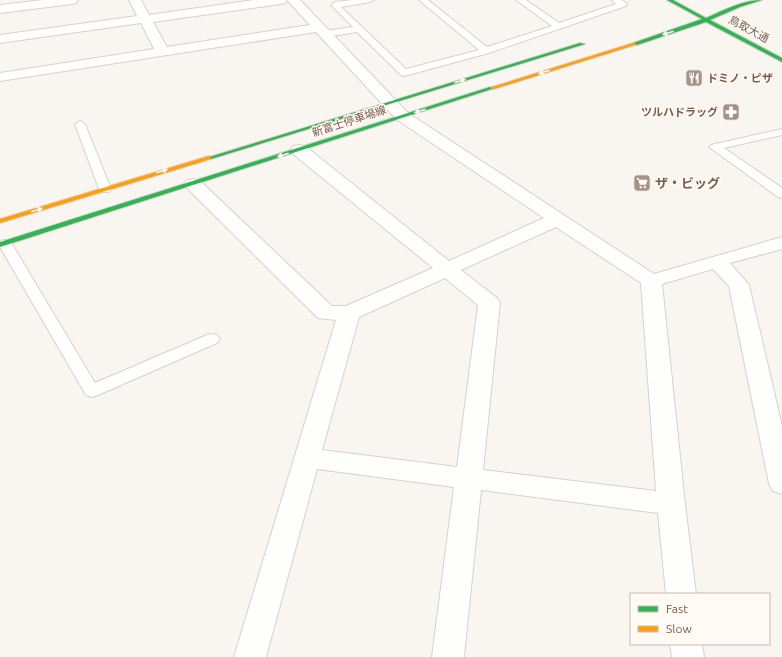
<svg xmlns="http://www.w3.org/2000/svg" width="782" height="657" font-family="Ubuntu,'Noto Sans JP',sans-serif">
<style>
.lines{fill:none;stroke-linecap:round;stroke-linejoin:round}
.lane-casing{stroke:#d7d1cb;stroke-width:2}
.street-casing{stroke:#d7d1cb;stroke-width:2}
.fast-casing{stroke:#d9d2cb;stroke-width:2}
.slow-casing{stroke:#d9d2cb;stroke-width:2}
.lane{fill:#fefefd;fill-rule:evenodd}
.street{fill:#fefefd;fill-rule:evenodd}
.fast{fill:#30b455;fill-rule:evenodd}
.slow{fill:#ff9f0a;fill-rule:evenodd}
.oneway{fill:#fffaf3}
.labels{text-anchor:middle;stroke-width:3;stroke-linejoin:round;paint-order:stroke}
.far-street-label{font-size:11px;fill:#7a5c4d;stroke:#fffaf3}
.far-poi-label{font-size:11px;font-weight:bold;fill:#7a5c4d;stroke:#fffaf3;text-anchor:start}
.poi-label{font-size:13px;font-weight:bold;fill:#7a5c4d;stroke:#fffaf3;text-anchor:start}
</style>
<rect width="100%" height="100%" fill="#f9f5f0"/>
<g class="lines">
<defs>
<g id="lane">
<path d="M352,0H374L370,2L341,7L406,69L479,50L419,0H428L487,47L552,26L516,0H526L559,23L616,4L612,0H622L627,4L626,6L489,53L404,76L401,75L357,32L326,37L322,34L326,31L353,27L331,5L335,2Z"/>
<path d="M80,121L85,124L111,189L109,192H101L99,189L75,124Z"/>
<path d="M782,129V135L724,148L782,188V198L778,197L709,147L711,145Z"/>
<path d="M5,240L10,241L12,244L95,383L207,335L212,334L217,335L220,339L217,343L98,395L92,397L86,395L0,247V241Z"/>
</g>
<g id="street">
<path d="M43,0H78L76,3L72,4L0,13V5Z"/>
<path d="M129,0H141L149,15L254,0H300L408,113L654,274L782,237V249L730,263L749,285L782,426V494L773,491L769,484L729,286L713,269L662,284L685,504L696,594H666L658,513L481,490L464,657H432L454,487L317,469L266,657H234L336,320L318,318L187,188L184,184L187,180L193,179L199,180L332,306H346L433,268L293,154L291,150L293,146L299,145L305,146L449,261L544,218L396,119L316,32L0,81V73L154,49L141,23L0,43V35L137,16ZM287,0L310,25L167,47L153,22L281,4L285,3ZM556,227L641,283L656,491L483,470L500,303L497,298L461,270ZM445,278L478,305L457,467L322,450L359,317Z"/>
<path d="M670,644H702L704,657H672Z"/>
</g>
<g id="fast">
<path d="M667,0H673L706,18C724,10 743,0 762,0L740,7L710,20L782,58V62L706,22L637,45H633V43L702,19Z"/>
<path d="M580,43L585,44L211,159H207L206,158Z"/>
<path d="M490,87L495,88L0,247V242Z"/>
</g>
<g id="slow">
<path d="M633,43L638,44L494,89L489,88Z"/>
<path d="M209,156L211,157V159L0,223V219Z"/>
</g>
</defs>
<use href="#lane" class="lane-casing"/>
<use href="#street" class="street-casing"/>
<use href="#fast" class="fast-casing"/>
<use href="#slow" class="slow-casing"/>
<use href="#lane" class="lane"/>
<use href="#street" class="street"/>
<use href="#fast" class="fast"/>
<use href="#slow" class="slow"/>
</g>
<defs><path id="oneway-solid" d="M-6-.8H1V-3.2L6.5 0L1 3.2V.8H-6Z"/></defs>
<g class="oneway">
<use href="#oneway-solid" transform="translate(668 33) rotate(162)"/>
<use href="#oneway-solid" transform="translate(544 72) rotate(163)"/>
<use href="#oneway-solid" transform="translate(460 81) rotate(-17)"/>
<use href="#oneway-solid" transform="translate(420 111) rotate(163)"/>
<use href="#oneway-solid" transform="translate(283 155) rotate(162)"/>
<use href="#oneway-solid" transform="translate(162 171) rotate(-17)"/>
<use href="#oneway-solid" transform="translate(37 210) rotate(-17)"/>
</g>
<defs>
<symbol id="restaurant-square" viewBox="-11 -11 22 22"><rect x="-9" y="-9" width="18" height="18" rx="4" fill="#a69286" stroke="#fffaf3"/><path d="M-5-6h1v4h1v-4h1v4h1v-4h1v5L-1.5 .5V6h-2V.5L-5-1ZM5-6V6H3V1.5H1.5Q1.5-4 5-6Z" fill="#fff"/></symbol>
<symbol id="pharmacy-square" viewBox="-11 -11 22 22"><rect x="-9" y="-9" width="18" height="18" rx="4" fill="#a69286" stroke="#fffaf3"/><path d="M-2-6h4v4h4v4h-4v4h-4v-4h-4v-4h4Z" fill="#fff"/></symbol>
<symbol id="supermarket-square" viewBox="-11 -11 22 22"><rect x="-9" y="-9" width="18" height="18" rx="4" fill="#a69286" stroke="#fffaf3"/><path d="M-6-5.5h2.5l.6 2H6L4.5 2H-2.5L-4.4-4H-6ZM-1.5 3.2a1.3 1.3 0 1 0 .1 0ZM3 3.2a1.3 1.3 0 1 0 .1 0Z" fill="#fff"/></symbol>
</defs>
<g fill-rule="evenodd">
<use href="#restaurant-square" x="684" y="68" width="20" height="20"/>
<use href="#pharmacy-square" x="721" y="102" width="20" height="20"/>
<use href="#supermarket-square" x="632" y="173" width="20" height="20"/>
</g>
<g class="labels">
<g class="far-street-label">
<text transform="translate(749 29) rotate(28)" y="4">鳥取大通</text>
<text transform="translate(349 121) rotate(-18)" y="4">新富士停車場線</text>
</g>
<g class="far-poi-label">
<text x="707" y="82">ドミノ・ピザ</text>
<text x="718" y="116" text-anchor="end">ツルハドラッグ</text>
</g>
<g class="poi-label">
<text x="655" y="188">ザ・ビッグ</text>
</g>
</g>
<rect x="630" y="593" width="140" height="52" fill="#fffaf3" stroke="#cabbb1"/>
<rect x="638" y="606" width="20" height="6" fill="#30b455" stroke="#cabbb1"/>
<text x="666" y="613" font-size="12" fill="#7a5c4d">Fast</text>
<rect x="638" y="626" width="20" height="6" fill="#ff9f0a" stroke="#cabbb1"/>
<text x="666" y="633" font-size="12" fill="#7a5c4d">Slow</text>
</svg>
